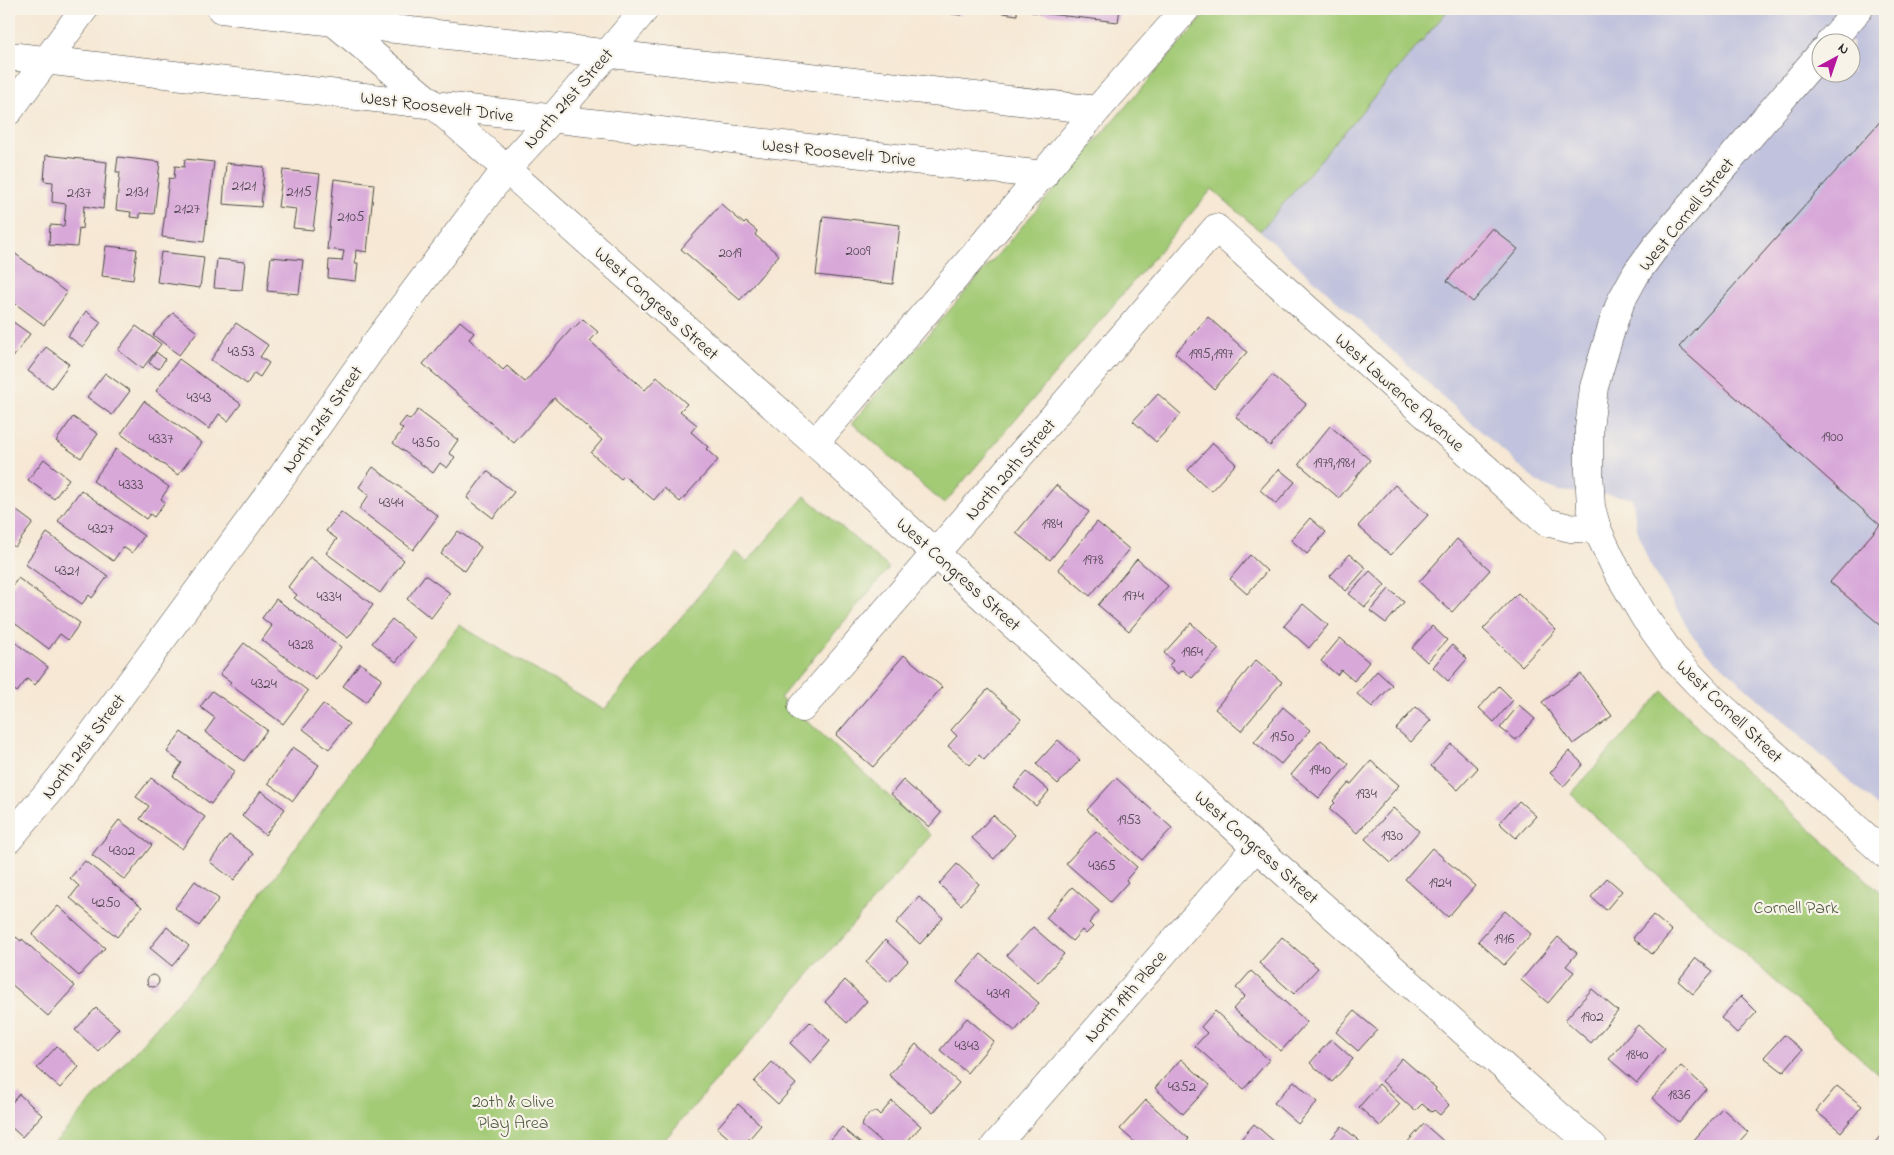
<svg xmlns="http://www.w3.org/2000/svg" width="1894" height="1155" font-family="'Indie Flower',sans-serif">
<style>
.industrial{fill:#c1c2dd;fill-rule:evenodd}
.green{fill:#a3cb76;stroke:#677b50}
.building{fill:#d8a8d9}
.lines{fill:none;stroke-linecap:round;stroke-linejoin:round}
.minor-casing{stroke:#494744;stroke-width:29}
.minor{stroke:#fff;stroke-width:28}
.labels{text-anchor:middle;stroke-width:4.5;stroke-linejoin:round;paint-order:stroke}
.number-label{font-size:15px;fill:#564a56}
.street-label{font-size:18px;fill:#2b2b2b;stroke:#f7f3e8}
.park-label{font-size:18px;fill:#4f5b42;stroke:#f7f3e8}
</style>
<rect width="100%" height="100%" fill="#f7f3e8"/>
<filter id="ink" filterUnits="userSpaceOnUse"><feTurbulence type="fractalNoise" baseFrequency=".02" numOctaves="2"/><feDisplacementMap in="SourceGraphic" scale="10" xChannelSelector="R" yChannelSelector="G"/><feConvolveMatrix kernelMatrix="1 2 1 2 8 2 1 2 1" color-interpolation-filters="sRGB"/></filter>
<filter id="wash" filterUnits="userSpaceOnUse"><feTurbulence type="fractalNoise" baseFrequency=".0096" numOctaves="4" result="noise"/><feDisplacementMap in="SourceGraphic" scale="20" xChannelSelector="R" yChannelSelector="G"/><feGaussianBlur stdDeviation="1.12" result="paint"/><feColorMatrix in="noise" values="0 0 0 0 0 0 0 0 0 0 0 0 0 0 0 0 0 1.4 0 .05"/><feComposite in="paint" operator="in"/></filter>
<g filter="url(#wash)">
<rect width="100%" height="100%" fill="#f6e8d4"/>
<path class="industrial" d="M1449,9H1885V813L1712,657L1693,636L1649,563L1637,529L1632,497L1559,491L1537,482L1260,231ZM1822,42H1852V72H1822Z"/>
<g class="green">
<path d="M1210,9H1449L1260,231L1212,189L944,504L852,423Z"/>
<path d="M805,496L889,568L780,698L814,727L931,835L659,1146H52L213,962L371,743L459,625L604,710L735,552L747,562Z"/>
<path d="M1663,691L1702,732L1885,896V1080L1673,889L1571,794Z"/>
</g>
<g id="blocks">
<g class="building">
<path d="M917,9H962L961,15Z"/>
<path d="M975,9H1017V15Z"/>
<path d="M1031,9H1120L1118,22L1031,12Z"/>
<path d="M1885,116V629L1830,582L1880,525L1679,347Z"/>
<path d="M46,155L107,162L103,209L84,206L82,229L79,228L77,247L49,245L50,225L64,226L66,204L52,202L53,182L44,181Z"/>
<path d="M118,157L160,162L154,214L140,213V218L130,217L131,212L116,210L120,172H116Z"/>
<path d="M185,159L214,162L204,242L162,237L169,178L174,179L175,166L184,167Z"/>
<path d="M226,163L264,167L261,207L223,204Z"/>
<path d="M283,170L320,174L313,230L293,228L296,209L278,207Z"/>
<path d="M334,179L374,184L367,252L356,250L355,263H358L356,281L328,278L329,260L342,261L344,251L327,249Z"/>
<path d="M721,204L744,224L746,222L757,231L755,235L779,255L740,300L681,249Z"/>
<path d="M823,216L900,225L893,284L816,275Z"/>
<path d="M1492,228L1518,249L1473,302L1447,281Z"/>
<path d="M106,246L137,249L133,280L102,276Z"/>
<path d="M9,249L67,293L44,325L9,299Z"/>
<path d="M161,252L204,257L200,288L157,282Z"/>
<path d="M271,257L303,260L299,294L267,291Z"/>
<path d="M217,259L245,262L242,290L214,288Z"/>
<path d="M86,311L101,322L83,347L68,336Z"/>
<path d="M173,313L197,332L179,355L153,335Z"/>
<path d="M1208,317L1247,352L1214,389L1175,353Z"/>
<path d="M9,319L30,334L9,363Z"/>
<path d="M583,319L598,332L590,341L645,390L657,377L687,404L680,411L697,425L691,432L708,447L706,449L718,460L680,502L664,488L654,500L624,476L621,479L591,453L602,440L554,398L514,443L423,364L460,321L474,333L469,339L503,370L507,366L525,382L573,327L574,328Z"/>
<path d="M236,323L268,345L260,357L269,363L260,377L254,373L247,384L211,360Z"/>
<path d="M136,326L161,344L142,369L118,350Z"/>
<path d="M46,347L69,364L52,388L28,371Z"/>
<path d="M156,352L165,359L159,369L149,363Z"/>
<path d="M179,359L241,404L228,421L219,414L209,429L156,391Z"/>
<path d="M105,373L130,391L112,415L87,397Z"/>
<path d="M1272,375L1306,404L1270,446L1236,417Z"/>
<path d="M1158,394L1181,414L1156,442L1133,421Z"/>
<path d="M144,401L202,443L178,475L121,434Z"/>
<path d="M418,410L458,440L449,453L455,457L447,468L440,463L433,473L393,443L403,429L399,426L406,417L410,420Z"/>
<path d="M73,417L98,434L81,458L56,441Z"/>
<path d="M1330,426L1370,460L1339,498L1299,464Z"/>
<path d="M1213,443L1236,464L1211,491L1188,470Z"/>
<path d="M116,449L169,487L161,499L165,502L154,517L150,514L146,519L93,481Z"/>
<path d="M44,459L69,479L54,499L28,480Z"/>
<path d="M373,467L438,516L413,550L359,509L369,495L359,487Z"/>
<path d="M1279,469L1295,482L1276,504L1260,490Z"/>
<path d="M487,471L514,492L493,518L467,498Z"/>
<path d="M1056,485L1089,512L1050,560L1016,533Z"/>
<path d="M1395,485L1428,515L1391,555L1358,526Z"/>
<path d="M81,490L144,536L132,553L123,547L113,561L58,521Z"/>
<path d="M9,505L33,523L15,547L9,543Z"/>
<path d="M341,512L404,560L380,593L326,553L337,539L326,531Z"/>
<path d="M1310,518L1326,532L1307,554L1291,540Z"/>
<path d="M1097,522L1129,549L1090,596L1058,569Z"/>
<path d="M458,531L481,547L465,571L441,554Z"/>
<path d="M47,533L108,576L92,598L89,595L82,604L25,564Z"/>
<path d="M1457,539L1490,570L1452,612L1419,582Z"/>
<path d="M1350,554L1366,568L1346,591L1330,576Z"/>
<path d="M1250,555L1267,571L1247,594L1230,579Z"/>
<path d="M310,557L373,605L348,638L294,598L297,595L288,587Z"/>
<path d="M1137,559L1168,586L1129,631L1098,605Z"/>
<path d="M1370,571L1385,585L1365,607L1349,594Z"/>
<path d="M425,575L450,593L431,618L407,599Z"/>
<path d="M18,578L80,623L68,640L60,634L49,649L9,619V591Z"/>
<path d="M1389,589L1404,602L1386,623L1370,611Z"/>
<path d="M1518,593L1556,630L1522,666L1483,629Z"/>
<path d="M276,599L341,647L316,680L262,640L272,626L262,618Z"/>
<path d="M1303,604L1328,625L1309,648L1284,626Z"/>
<path d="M392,619L415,638L396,662L372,643Z"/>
<path d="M1191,623L1219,649L1192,678L1183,670L1178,674L1169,665L1173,661L1164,653Z"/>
<path d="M1432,626L1447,640L1427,662L1412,648Z"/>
<path d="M9,638L48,667L35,685L27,679L17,692L9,686Z"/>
<path d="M1340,638L1369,662L1354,681L1341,670L1337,675L1321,661Z"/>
<path d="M244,643L308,691L283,724L229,684L231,682L220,674Z"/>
<path d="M1452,645L1467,659L1448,681L1433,667Z"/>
<path d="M904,655L942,687L873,767L836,735Z"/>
<path d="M1256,660L1282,682L1241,731L1215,709Z"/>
<path d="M360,663L382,679L366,702L343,686Z"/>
<path d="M1377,671L1392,685L1372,707L1357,694Z"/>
<path d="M1581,674L1612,716L1573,744L1542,702Z"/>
<path d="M1499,686L1513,700L1494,722L1479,708Z"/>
<path d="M988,689L1021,719L984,760L979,755L970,765L948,746L957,736L951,730Z"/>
<path d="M212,691L267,730L244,761L205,732L215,718L200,707Z"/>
<path d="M323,704L349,724L329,749L303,729Z"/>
<path d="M1519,705L1535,719L1516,740L1500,728Z"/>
<path d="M1283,707L1310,730L1281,764L1254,742Z"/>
<path d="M1416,707L1431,720L1411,742L1396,729Z"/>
<path d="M181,732L235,771L211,804L173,776L182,763L167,752Z"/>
<path d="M1058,740L1080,760L1058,784L1036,764Z"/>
<path d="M1321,740L1349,764L1319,798L1291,775Z"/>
<path d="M1451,744L1478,768L1458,790L1431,766Z"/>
<path d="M293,747L319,765L293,801L268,783Z"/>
<path d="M1569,751L1583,764L1564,786L1550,773Z"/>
<path d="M1371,761L1399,785L1357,833L1329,809L1335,803L1333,801L1349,783L1351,784Z"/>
<path d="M1027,772L1049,791L1036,806L1014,787Z"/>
<path d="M151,778L205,817L182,849L140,819L149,806L136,797Z"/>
<path d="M1116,778L1172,828L1142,860L1087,810Z"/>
<path d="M903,780L941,813L929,827L891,794Z"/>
<path d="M261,791L285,809L265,835L242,816Z"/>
<path d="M1519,801L1536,816L1516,838L1499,823Z"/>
<path d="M1393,808L1419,831L1391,863L1365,839Z"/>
<path d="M993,815L1015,835L994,859L972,838Z"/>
<path d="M119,820L152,845L125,880L92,855Z"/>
<path d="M1096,831L1137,867L1126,880L1128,882L1110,902L1066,863Z"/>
<path d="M229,835L254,854L234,880L210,862Z"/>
<path d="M1432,848L1475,886L1448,917L1405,879Z"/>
<path d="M85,861L142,907L117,937L70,898L79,886L70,878Z"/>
<path d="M957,864L979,884L961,905L939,884Z"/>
<path d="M1607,878L1622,891L1606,910L1591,897Z"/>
<path d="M195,881L219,899L199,926L175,908Z"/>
<path d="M1072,887L1099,911L1089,923L1093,927L1086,934L1082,930L1072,941L1046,918Z"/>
<path d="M919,897L943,918L920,944L896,923Z"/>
<path d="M58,906L105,948L79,976L32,935Z"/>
<path d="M1505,911L1531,934L1504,965L1478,941Z"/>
<path d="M1653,915L1672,931L1652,954L1633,938Z"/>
<path d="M167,927L189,946L172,966L150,948Z"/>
<path d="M1033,927L1064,954L1038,983L1007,955Z"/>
<path d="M16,937L21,941L22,939L75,986L48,1016L9,982V945Z"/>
<path d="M1282,937L1318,968L1294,994L1259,963Z"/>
<path d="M1558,937L1577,953L1566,966L1574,972L1548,1003L1521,980Z"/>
<path d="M885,940L908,961L889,982L866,962Z"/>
<path d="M981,954L1039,1003L1015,1031L957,982Z"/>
<path d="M1696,958L1713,971L1693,994L1678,981Z"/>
<path d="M1251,971L1307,1022L1281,1051L1233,1009L1245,996L1236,988Z"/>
<circle cx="153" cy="981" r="6"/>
<path d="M845,980L867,1001L847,1023L825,1002Z"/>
<path d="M1592,989L1618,1011L1591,1043L1565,1020Z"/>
<path d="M1741,996L1757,1012L1737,1033L1721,1018Z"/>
<path d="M96,1008L119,1028L98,1051L75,1030Z"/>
<path d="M1215,1011L1269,1060L1244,1089L1195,1046L1207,1033L1201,1027Z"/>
<path d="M1354,1011L1377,1030L1358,1051L1336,1032Z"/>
<path d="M967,1018L994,1041L967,1073L940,1050Z"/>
<path d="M810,1022L830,1041L811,1063L790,1043Z"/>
<path d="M1638,1025L1665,1049L1637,1083L1609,1059Z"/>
<path d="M1784,1035L1802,1050L1783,1072L1764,1057Z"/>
<path d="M1331,1039L1353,1059L1332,1082L1310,1063Z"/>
<path d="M916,1044L959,1083L933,1113L889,1075Z"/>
<path d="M57,1046L79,1067L60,1088L37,1068Z"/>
<path d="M1402,1058L1436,1088L1435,1090L1449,1105L1440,1115L1434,1110L1432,1112L1422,1104L1415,1111L1382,1081Z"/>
<path d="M1181,1059L1210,1085L1183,1114L1155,1088Z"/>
<path d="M772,1062L796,1084L778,1104L754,1082Z"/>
<path d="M1681,1066L1707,1089L1679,1122L1652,1098Z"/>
<path d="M1294,1081L1317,1102L1298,1124L1274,1103Z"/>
<path d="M1379,1084L1400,1104L1380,1126L1359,1107Z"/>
<path d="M1837,1086L1862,1106L1841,1132L1816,1111Z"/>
<path d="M19,1094L42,1115L22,1137L9,1125V1106Z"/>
<path d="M1146,1100L1189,1139L1182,1146H1139L1120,1129Z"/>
<path d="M892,1101L921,1126L903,1146H886L862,1126L864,1120L870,1113L877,1112L880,1115Z"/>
<path d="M738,1104L761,1125L743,1146H738L717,1128Z"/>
<path d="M1722,1108L1748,1132L1735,1146H1699L1693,1141Z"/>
<path d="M1254,1124L1276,1143L1273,1146H1235Z"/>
<path d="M1424,1124L1449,1146H1404Z"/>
<path d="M1342,1126L1365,1146H1325Z"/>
<path d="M842,1127L848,1133L864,1146H825Z"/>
<path d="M1885,1130V1146H1872Z"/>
</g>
</g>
</g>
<g filter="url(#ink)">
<use href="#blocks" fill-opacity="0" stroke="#494744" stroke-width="1"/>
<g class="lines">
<defs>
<g id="minor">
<path d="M221,9L1097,110"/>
<path d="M318,9L435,106L815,443L1256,847L1593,1146"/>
<path d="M1830,42L1859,9"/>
<path d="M1822,52L1657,245L1637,272L1621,301L1613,323L1594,387L1589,429V471L1591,507L1597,529L1616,569L1645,618L1673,657L1712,698L1885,854"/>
<path d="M9,56L1044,175"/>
<path d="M9,111L84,9"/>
<path d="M815,443L1097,110L1186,9"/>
<path d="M802,708L1216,228L1546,522L1570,528L1597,529"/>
<path d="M9,839L60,778L283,475L372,348L506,169L552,119L645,9"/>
<path d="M995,1146L1256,847"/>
</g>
</defs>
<use href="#minor" class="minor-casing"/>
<use href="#minor" class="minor"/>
</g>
</g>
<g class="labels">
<g class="number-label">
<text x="244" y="190">2121</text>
<text x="137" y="196">2131</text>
<text x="299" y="196">2115</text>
<text x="79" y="197">2137</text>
<text x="187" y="213">2127</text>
<text x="351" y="221">2105</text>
<text x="858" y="255">2009</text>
<text x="730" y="257">2019</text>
<text x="241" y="356">4353</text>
<text x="1211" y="358">1995,1997</text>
<text x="199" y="402">4343</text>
<text x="1832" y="441">1900</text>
<text x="161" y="443">4337</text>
<text x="426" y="447">4350</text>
<text x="1334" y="467">1979,1981</text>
<text x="131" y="489">4333</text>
<text x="391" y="507">4344</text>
<text x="1052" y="528">1984</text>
<text x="101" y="533">4327</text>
<text x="1093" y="564">1978</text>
<text x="67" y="575">4321</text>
<text x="1133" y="600">1974</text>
<text x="329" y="601">4334</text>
<text x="301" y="649">4328</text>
<text x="1192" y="656">1964</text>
<text x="264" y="688">4324</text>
<text x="1282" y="741">1950</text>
<text x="1320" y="774">1940</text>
<text x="1366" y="798">1934</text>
<text x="1129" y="824">1953</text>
<text x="1392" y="840">1930</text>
<text x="122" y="855">4302</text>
<text x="1102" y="870">4365</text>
<text x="1440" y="887">1924</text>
<text x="106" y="907">4250</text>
<text x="1504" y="943">1916</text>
<text x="998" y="998">4349</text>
<text x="1592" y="1021">1902</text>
<text x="967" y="1050">4343</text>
<text x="1637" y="1059">1840</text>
<text x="1182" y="1091">4352</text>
<text x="1679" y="1099">1836</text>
</g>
<g class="street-label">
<text transform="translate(568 98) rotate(-49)" y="6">North 21st Street</text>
<text transform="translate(437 106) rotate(7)" y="6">West Roosevelt Drive</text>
<text transform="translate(839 152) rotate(6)" y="6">West Roosevelt Drive</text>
<text transform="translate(1686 214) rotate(-51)" y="6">West Cornell Street</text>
<text transform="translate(657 303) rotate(42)" y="6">West Congress Street</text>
<text transform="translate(1400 392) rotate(42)" y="6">West Lawrence Avenue</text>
<text transform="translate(322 419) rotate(-55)" y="6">North 21st Street</text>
<text transform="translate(1010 469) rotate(-49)" y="6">North 20th Street</text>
<text transform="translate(959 574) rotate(42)" y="6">West Congress Street</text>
<text transform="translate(1730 711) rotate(44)" y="6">West Cornell Street</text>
<text transform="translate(83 746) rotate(-53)" y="6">North 21st Street</text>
<text transform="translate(1257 847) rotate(42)" y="6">West Congress Street</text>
<text transform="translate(1125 996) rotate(-49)" y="6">North 19th Place</text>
</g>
<g class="park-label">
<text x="1796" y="913">Cornell Park</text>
<text x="513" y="1107">20th &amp; Olive<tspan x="513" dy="21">Play Area</tspan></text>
</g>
</g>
<rect width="1894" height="1155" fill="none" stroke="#f7f3e8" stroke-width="30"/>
<g transform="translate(1836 58) rotate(40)"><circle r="24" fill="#f7f3e8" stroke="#a5a39c"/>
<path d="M0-4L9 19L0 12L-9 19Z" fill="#b5179e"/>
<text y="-8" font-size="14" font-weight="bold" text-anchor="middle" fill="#2b2b2b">N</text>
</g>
</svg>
